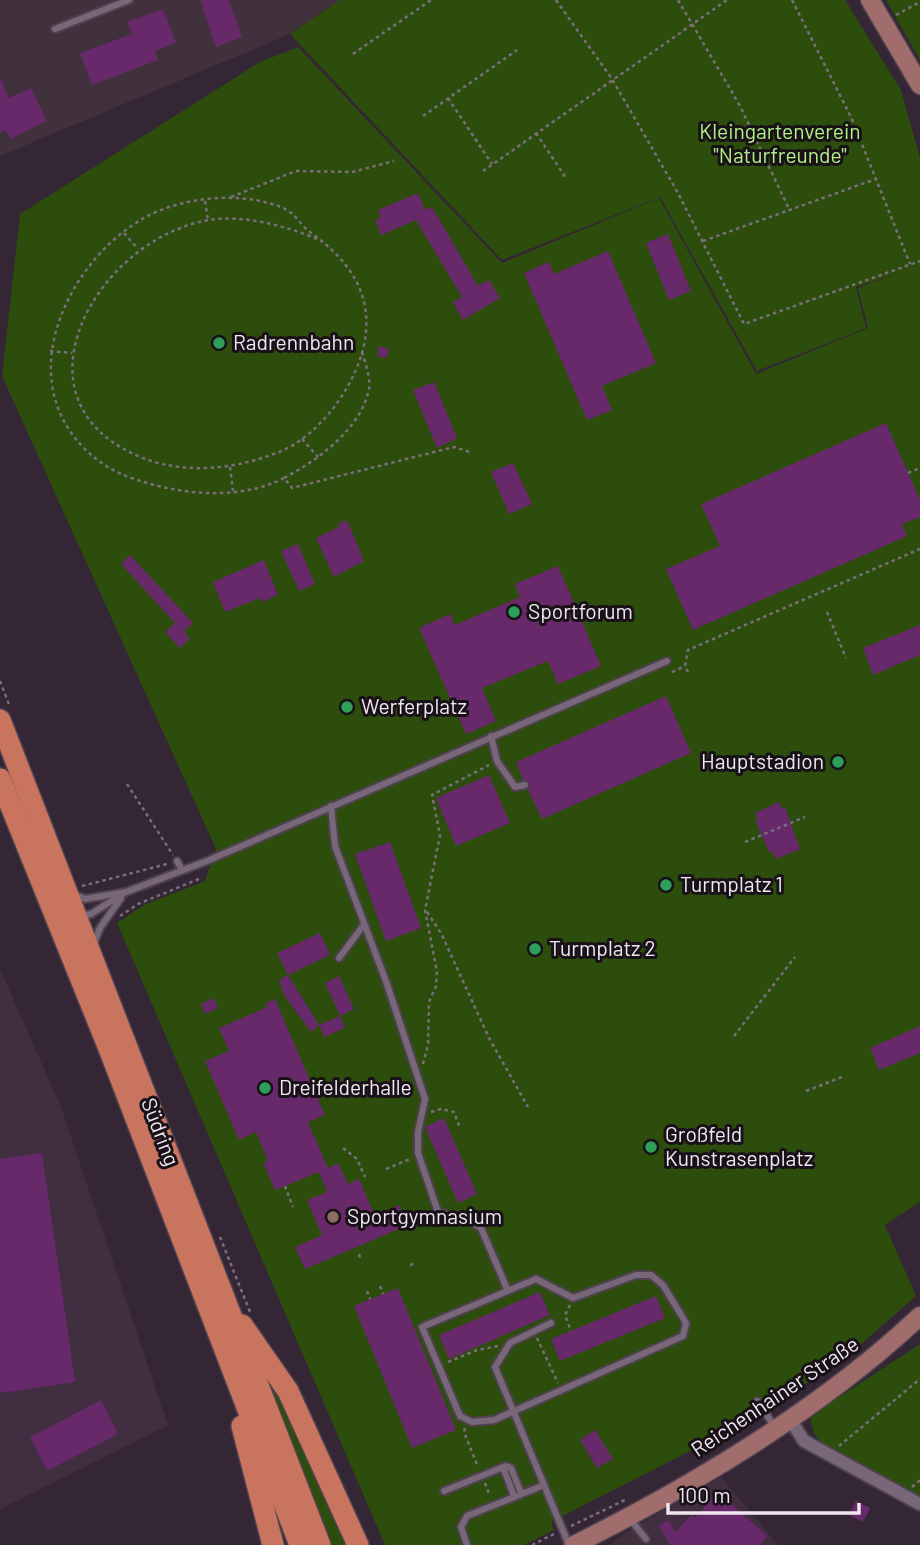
<svg xmlns="http://www.w3.org/2000/svg" width="920" height="1545" font-family="Barlow,sans-serif">
<style>
.commercial{fill:#41313d}
.built{fill:#412e41}
.green{fill:#2d4d0d}
.building{fill:#67296a}
.lines{fill:none;stroke-linecap:round;stroke-linejoin:round}
.lane-casing{stroke:#4f424f;stroke-width:10}
.street-casing{stroke:#4f424f;stroke-width:16}
.secondary-casing{stroke:#4f424f;stroke-width:21}
.primary-casing{stroke:#4f424f;stroke-width:24}
.path{stroke:#7a6e7b;stroke-width:2.5;stroke-dasharray:3.5 3.5;stroke-linecap:butt}
.lane{stroke:#786778;stroke-width:6}
.street{stroke:#786778;stroke-width:12}
.secondary{stroke:#a06d6c;stroke-width:18}
.primary{stroke:#c8745f;stroke-width:21}
.leisure-dot{fill:#2e9e5b;stroke:#181118;stroke-width:2.5}
.education-dot{fill:#8d6e63;stroke:#181118;stroke-width:2.5}
.labels{text-anchor:middle;stroke-width:6;stroke-linejoin:round;paint-order:stroke}
.park-label{font-size:21px;fill:#b1f082;stroke:#181118}
.poi-label{font-size:21px;fill:#f1e7f1;stroke:#181118;text-anchor:start}
.street-label{font-size:21px;fill:#f1e7f1;stroke:#181118}
</style>
<rect width="100%" height="100%" fill="#342635"/>
<g class="commercial">
<path d="M0,0H340L290,34L0,156Z"/>
<path d="M636,1526L653,1545H609Z"/>
</g>
<g class="built">
<path d="M0,969L61,1107L168,1425L0,1509Z"/>
<path d="M721,1477L778,1545H653L636,1526Z"/>
</g>
<g class="green">
<path d="M340,0H845L901,90L920,158V1202L885,1225L916,1296L842,1361L733,1429L551,1522L554,1530L524,1545H385L117,923L144,905L205,881L216,849L2,376L20,214L260,62L298,47L502,263L659,198L756,374L868,328L858,288L896,274L856,287L866,328L757,371L660,197L502,260L290,34Z"/>
<path d="M886,0H920V60Z"/>
<path d="M920,1344V1497L824,1446L814,1433L810,1416Z"/>
<path d="M255,1352L270,1369L352,1545H327Z"/>
</g>
<g class="building">
<path d="M200,0H229L242,37L216,47Z"/>
<path d="M163,9L176,43L155,51L158,60L92,85L80,53L132,34L127,22Z"/>
<path d="M0,78L9,98L31,88L47,121L10,139L6,130L0,133Z"/>
<path d="M418,193L425,210L432,207L478,286L489,280L500,298L463,320L453,302L462,297L416,220L381,235L375,220L381,217L378,210Z"/>
<path d="M668,234L691,291L669,300L646,243Z"/>
<path d="M608,251L656,363L602,386L612,410L587,420L524,273L549,262L554,274Z"/>
<path d="M379,346L389,349L387,358L377,356Z"/>
<path d="M434,382L457,438L437,448L413,390Z"/>
<path d="M886,423L920,500V517L902,524L907,536L693,630L666,569L720,546L701,504Z"/>
<path d="M513,463L532,504L509,514L491,472Z"/>
<path d="M347,520L364,561L334,577L316,538L339,527L338,524Z"/>
<path d="M298,544L315,584L299,591L281,551Z"/>
<path d="M130,555L193,623L184,631L190,639L180,648L165,632L175,623L121,564Z"/>
<path d="M264,560L278,595L262,602L260,598L225,612L213,582Z"/>
<path d="M558,566L601,666L558,684L548,661L482,688L496,721L466,734L419,628L450,614L455,625L520,597L515,584Z"/>
<path d="M920,625V655L873,675L863,648Z"/>
<path d="M666,696L691,753L542,819L528,790L530,783L523,780L516,762Z"/>
<path d="M489,775L510,823L456,846L436,798Z"/>
<path d="M779,802L782,809L785,807L800,849L776,859L772,851L769,852L755,820L758,819L755,813Z"/>
<path d="M390,842L421,928L386,941L355,854Z"/>
<path d="M320,933L330,955L288,975L277,953Z"/>
<path d="M288,975L319,1025L311,1032L284,995L279,980Z"/>
<path d="M339,976L354,1009L340,1016L325,983Z"/>
<path d="M214,998L218,1008L205,1014L201,1004Z"/>
<path d="M275,999L325,1115L308,1122L328,1168L338,1163L348,1184L359,1179L375,1216L399,1205L408,1225L305,1269L295,1247L322,1235L307,1200L327,1192L319,1172L275,1190L263,1163L268,1161L256,1132L239,1140L205,1061L229,1051L219,1028L267,1007L266,1003Z"/>
<path d="M340,1016L345,1028L324,1037L319,1025Z"/>
<path d="M920,1026V1053L879,1070L870,1048Z"/>
<path d="M444,1118L477,1194L458,1203L425,1127Z"/>
<path d="M42,1153L75,1382L0,1393V1159Z"/>
<path d="M398,1288L456,1430L412,1448L354,1306Z"/>
<path d="M540,1292L550,1315L449,1359L439,1335Z"/>
<path d="M656,1296L665,1318L560,1361L551,1339Z"/>
<path d="M101,1400L118,1434L47,1471L30,1437Z"/>
<path d="M595,1430L613,1459L597,1468L580,1440Z"/>
<path d="M718,1492L767,1536L760,1545H670L659,1526L668,1520L675,1532L691,1515L695,1518Z"/>
<path d="M856,1501L870,1508L863,1522L849,1515Z"/>
</g>
<g class="lines">
<defs>
<g id="lane">
<path d="M55,29L129,0"/>
<path d="M491,736L497,761L515,787L525,785"/>
<path d="M331,806L335,846L387,984L425,1099L418,1132V1153L438,1212L468,1220L481,1228L508,1291"/>
<path d="M177,861L182,870"/>
<path d="M73,894L85,899L126,892L207,861L667,661"/>
<path d="M79,916L91,914L124,893"/>
<path d="M93,945L100,928L121,898"/>
<path d="M339,958L363,926"/>
<path d="M636,1275H651L663,1285L686,1323L683,1336L494,1420L472,1422L460,1416L422,1327L536,1279L573,1298Z"/>
<path d="M551,1323L510,1343L495,1367L569,1545"/>
<path d="M757,1401L775,1427"/>
<path d="M503,1467L514,1496"/>
<path d="M444,1491L506,1466L511,1468L521,1493"/>
<path d="M630,1519L646,1539"/>
<path d="M467,1545L461,1527L467,1516L544,1485"/>
</g>
<path id="street" d="M789,1418L804,1441L920,1504"/>
<g id="secondary">
<path d="M870,0L920,85"/>
<path d="M574,1545C694,1485 822,1408 920,1316"/>
</g>
<g id="primary">
<path d="M0,720L320,1545"/>
<path d="M0,779L110,1051L300,1545"/>
<path d="M242,1325L288,1391L358,1545"/>
<path d="M242,1426L273,1545"/>
</g>
</defs>
<use href="#lane" class="lane-casing"/>
<use href="#street" class="street-casing"/>
<use href="#secondary" class="secondary-casing"/>
<use href="#primary" class="primary-casing"/>
<g class="path">
<path d="M556,0L612,79L678,193L744,324L920,261"/>
<path d="M678,0L740,106L790,211"/>
<path d="M792,0L851,117L910,264"/>
<path d="M896,15L920,2"/>
<path d="M353,54L431,0"/>
<path d="M448,98L492,164"/>
<path d="M423,116L517,50"/>
<path d="M536,133L566,178"/>
<path d="M483,171L727,0"/>
<path d="M231,197L296,171L352,172L394,161"/>
<path d="M205,201L208,220"/>
<path d="M124,233L138,249"/>
<path d="M703,241L876,179"/>
<path d="M50,351L72,353"/>
<path d="M362,352C365,362 371,379 369,389C361,429 318,460 284,478L292,488L454,447L470,452"/>
<path d="M302,439L318,457"/>
<path d="M230,467L233,491"/>
<path d="M908,473L920,468"/>
<path d="M284,478C236,503 168,494 119,473C99,464 80,447 68,428C22,356 76,256 144,218C179,198 233,192 272,204C298,211 296,223 314,235C346,259 370,289 366,332C362,378 322,435 279,452C236,469 187,475 143,458C3,403 96,239 209,220C244,214 290,227 322,241"/>
<path d="M827,612L846,658"/>
<path d="M672,672L685,666"/>
<path d="M688,672L685,666L688,650L920,549"/>
<path d="M0,681L10,707"/>
<path d="M127,784L173,855"/>
<path d="M745,842L805,817"/>
<path d="M82,886L167,864"/>
<path d="M427,912L441,933L489,1038L528,1107"/>
<path d="M120,916L138,904L199,879"/>
<path d="M734,1036L795,957"/>
<path d="M423,1064L428,1045L429,1002L436,986L437,972L425,910L440,835L432,795L489,765"/>
<path d="M806,1091L845,1076"/>
<path d="M431,1112L441,1109L454,1112L460,1128"/>
<path d="M343,1148L357,1159L365,1177"/>
<path d="M386,1169L410,1159"/>
<path d="M285,1186L293,1207"/>
<path d="M220,1237L250,1312"/>
<path d="M359,1254L360,1258"/>
<path d="M410,1265L416,1263"/>
<path d="M380,1286L383,1294"/>
<path d="M367,1291L370,1299"/>
<path d="M570,1305L565,1315L571,1331"/>
<path d="M537,1338L558,1383"/>
<path d="M448,1362L477,1350L498,1346"/>
<path d="M465,1428L464,1432L478,1467"/>
<path d="M839,1446L920,1379"/>
<path d="M485,1483L490,1496"/>
<path d="M912,1487L920,1480"/>
<path d="M571,1526L625,1500"/>
<path d="M532,1545L556,1533"/>
</g>
<use href="#lane" class="lane"/>
<use href="#street" class="street"/>
<use href="#secondary" class="secondary"/>
<use href="#primary" class="primary"/>
</g>
<g class="leisure-dot">
<circle cx="219" cy="343" r="7"/>
<circle cx="514" cy="612" r="7"/>
<circle cx="347" cy="707" r="7"/>
<circle cx="838" cy="762" r="7"/>
<circle cx="666" cy="885" r="7"/>
<circle cx="535" cy="949" r="7"/>
<circle cx="265" cy="1088" r="7"/>
<circle cx="651" cy="1147" r="7"/>
</g>
<circle class="education-dot" cx="333" cy="1217" r="7"/>
<g class="labels">
<g class="park-label">
<text x="780" y="139">Kleingartenverein<tspan x="780" dy="24">"Naturfreunde"</tspan></text>
</g>
<g class="poi-label">
<text x="233" y="350">Radrennbahn</text>
<text x="528" y="619">Sportforum</text>
<text x="361" y="714">Werferplatz</text>
<text x="824" y="769" text-anchor="end">Hauptstadion</text>
<text x="680" y="892">Turmplatz 1</text>
<text x="549" y="956">Turmplatz 2</text>
<text x="279" y="1095">Dreifelderhalle</text>
<text x="665" y="1142">Großfeld<tspan x="665" dy="24">Kunstrasenplatz</tspan></text>
<text x="347" y="1224">Sportgymnasium</text>
</g>
<g class="street-label">
<text transform="translate(160 1132) rotate(69)" y="7">Südring</text>
<text transform="translate(775 1397) rotate(-34)" y="7">Reichenhainer Straße</text>
</g>
</g>
<path d="M668 1503v10h191v-10" fill="none" stroke="#f1e7f1" stroke-width="3.5"/>
<text x="678" y="1503" font-size="21" fill="#f1e7f1" stroke="#181118" stroke-width="5" paint-order="stroke">100 m</text>
</svg>
